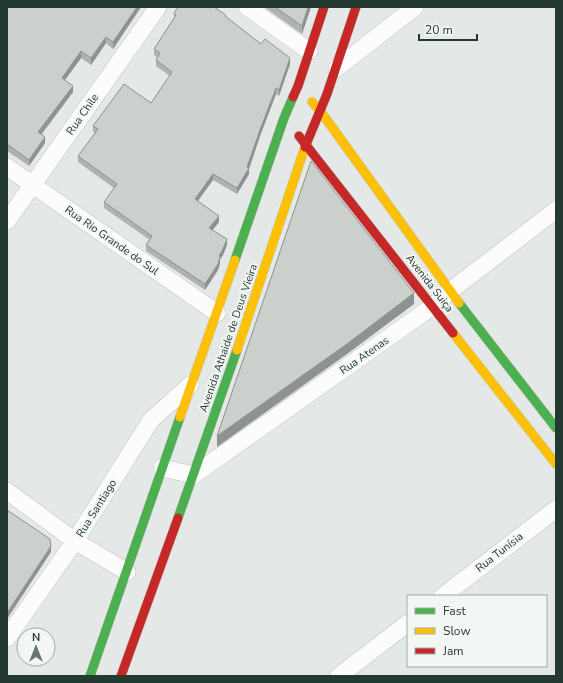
<svg xmlns="http://www.w3.org/2000/svg" width="563" height="683" font-family="'Nunito Sans',sans-serif">
<style>
.lines{fill:none;stroke-linecap:round;stroke-linejoin:round}
.street-casing{stroke:#c1c5c3;stroke-width:18}
.fast-casing{stroke:#c0c6c3;stroke-width:10}
.slow-casing{stroke:#c0c6c3;stroke-width:10}
.jam-casing{stroke:#c0c6c3;stroke-width:10}
.street{stroke:#fbfcfb;stroke-width:17}
.fast{stroke:#4caf50;stroke-width:9}
.slow{stroke:#ffc107;stroke-width:9}
.jam{stroke:#c62828;stroke-width:9}
.wall{fill:#afb3b0}
.shaded-wall{fill:#8e9290}
.building{fill:#cbd0cd;stroke:#8e9290}
.labels{text-anchor:middle;stroke-width:4;stroke-linejoin:round;paint-order:stroke}
.street-label{font-size:11px;fill:#243930;stroke:#f2f7f4}
</style>
<rect width="100%" height="100%" fill="#e4e8e6"/>
<g class="lines">
<defs>
<g id="street">
<path d="M247,7L309,51"/>
<path d="M337,68L415,7"/>
<path d="M7,167L217,313"/>
<path d="M7,221L158,7"/>
<path d="M162,468L194,475L433,306L450,291L556,210"/>
<path d="M7,491L75,541L127,572"/>
<path d="M443,596L556,509"/>
<path d="M7,638L75,541L151,420L190,385"/>
<path d="M339,676L408,623"/>
</g>
<g id="fast">
<path d="M235,260L284,118L293,97"/>
<path d="M459,303L556,428"/>
<path d="M178,518L237,350"/>
<path d="M90,676L180,417"/>
</g>
<g id="slow">
<path d="M312,102L321,112L459,303"/>
<path d="M453,333L556,464"/>
<path d="M237,350L305,147"/>
<path d="M180,417L235,260"/>
</g>
<g id="jam">
<path d="M293,97L298,86L324,7"/>
<path d="M299,136L453,333"/>
<path d="M305,147L327,94L356,7"/>
<path d="M121,676L178,518"/>
</g>
</defs>
<use href="#street" class="street-casing"/>
<use href="#fast" class="fast-casing"/>
<use href="#slow" class="slow-casing"/>
<use href="#jam" class="jam-casing"/>
<use href="#street" class="street"/>
<use href="#fast" class="fast"/>
<use href="#slow" class="slow"/>
<use href="#jam" class="jam"/>
</g>
<g class="wall">
<path d="M7,7H141L113,49L106,43L91,65L81,58L65,80L73,92L42,134L45,143L29,166L7,151Z"/>
<path d="M264,7H311L302,34Z"/>
<path d="M174,13L226,17L261,44L290,64L279,96L276,94L260,136L249,169V174L237,194L213,180L197,201L219,222L213,230L227,245L223,255L220,259V263L218,270L205,290L146,251V245L150,240L104,208V202L114,188L78,162V156L95,133L93,131V126L151,103L170,76L156,66V60L157,57L154,55V49L174,19Z"/>
</g>
<g class="shaded-wall">
<path d="M137,7H141L113,49V42Z"/>
<path d="M308,7H311L302,34V26Z"/>
<path d="M106,37V43L91,65V58Z"/>
<path d="M81,51V58L62,84V78Z"/>
<path d="M290,58V64L279,96V90Z"/>
<path d="M73,86V92L38,138V132Z"/>
<path d="M276,88V94L260,136L249,169V174L237,194V188L247,167L260,130Z"/>
<path d="M45,137V143L29,166V160Z"/>
<path d="M213,174V180L195,205V199Z"/>
<path d="M219,216V222L209,234V228Z"/>
<path d="M227,239V245L223,255L220,259V263L218,270L205,290V284Z"/>
<path d="M414,293V304L347,354L217,447V436Z"/>
<path d="M51,546V552L7,619V613Z"/>
</g>
<g class="building">
<path d="M7,7H137L113,42L106,37L91,58L81,51L62,78L73,86L38,132L45,137L29,160L7,144Z"/>
<path d="M178,7H214L226,15L225,16L261,44L265,39L290,58L279,90L276,88L260,130L247,167L249,168L237,188L213,174L195,199L219,216L209,228L227,239L223,249L219,256L220,257L218,264L205,284L146,245L152,236L104,202L117,184L78,156L98,129L93,126L124,84L151,103L172,72L156,60L160,53L154,49L176,15L174,13Z"/>
<path d="M275,7H308L302,26Z"/>
<path d="M311,161L414,293L347,344L217,436Z"/>
<path d="M7,510L50,539L51,546L7,613Z"/>
</g>
<g class="labels">
<g class="street-label">
<text transform="translate(82 114) rotate(-55)" y="4">Rua Chile</text>
<text transform="translate(112 240) rotate(35)" y="4">Rua Rio Grande do Sul</text>
<text transform="translate(430 283) rotate(52)" y="4">Avenida Suiça</text>
<text transform="translate(228 338) rotate(-71)" y="4">Avenida Athaide de Deus Vieira</text>
<text transform="translate(364 355) rotate(-35)" y="4">Rua Atenas</text>
<text transform="translate(96 508) rotate(-58)" y="4">Rua Santiago</text>
<text transform="translate(499 552) rotate(-38)" y="4">Rua Tunísia</text>
</g>
</g>
<rect width="563" height="683" fill="none" stroke="#243930" stroke-width="16"/>
<rect x="407" y="595" width="140" height="72" fill="#f2f7f4" stroke="#a0aba6"/>
<rect x="415" y="608" width="20" height="6" fill="#4caf50" stroke="#a0aba6"/>
<text x="443" y="615" font-size="12" fill="#243930">Fast</text>
<rect x="415" y="628" width="20" height="6" fill="#ffc107" stroke="#a0aba6"/>
<text x="443" y="635" font-size="12" fill="#243930">Slow</text>
<rect x="415" y="648" width="20" height="6" fill="#c62828" stroke="#a0aba6"/>
<text x="443" y="655" font-size="12" fill="#243930">Jam</text>
<g transform="translate(36 647)"><circle r="19" fill="#f2f7f4" stroke="#a0aba6"/>
<path d="M0-3L7 15L0 10L-7 15Z" fill="#677670"/>
<text y="-6" font-size="11" font-weight="bold" text-anchor="middle" fill="#243930">N</text>
</g>
<path d="M419 34v6h58v-6" fill="none" stroke="#243930" stroke-width="2"/>
<text x="425" y="34" font-size="12" fill="#243930" stroke="#f2f7f4" stroke-width="3" paint-order="stroke">20 m</text>
</svg>
